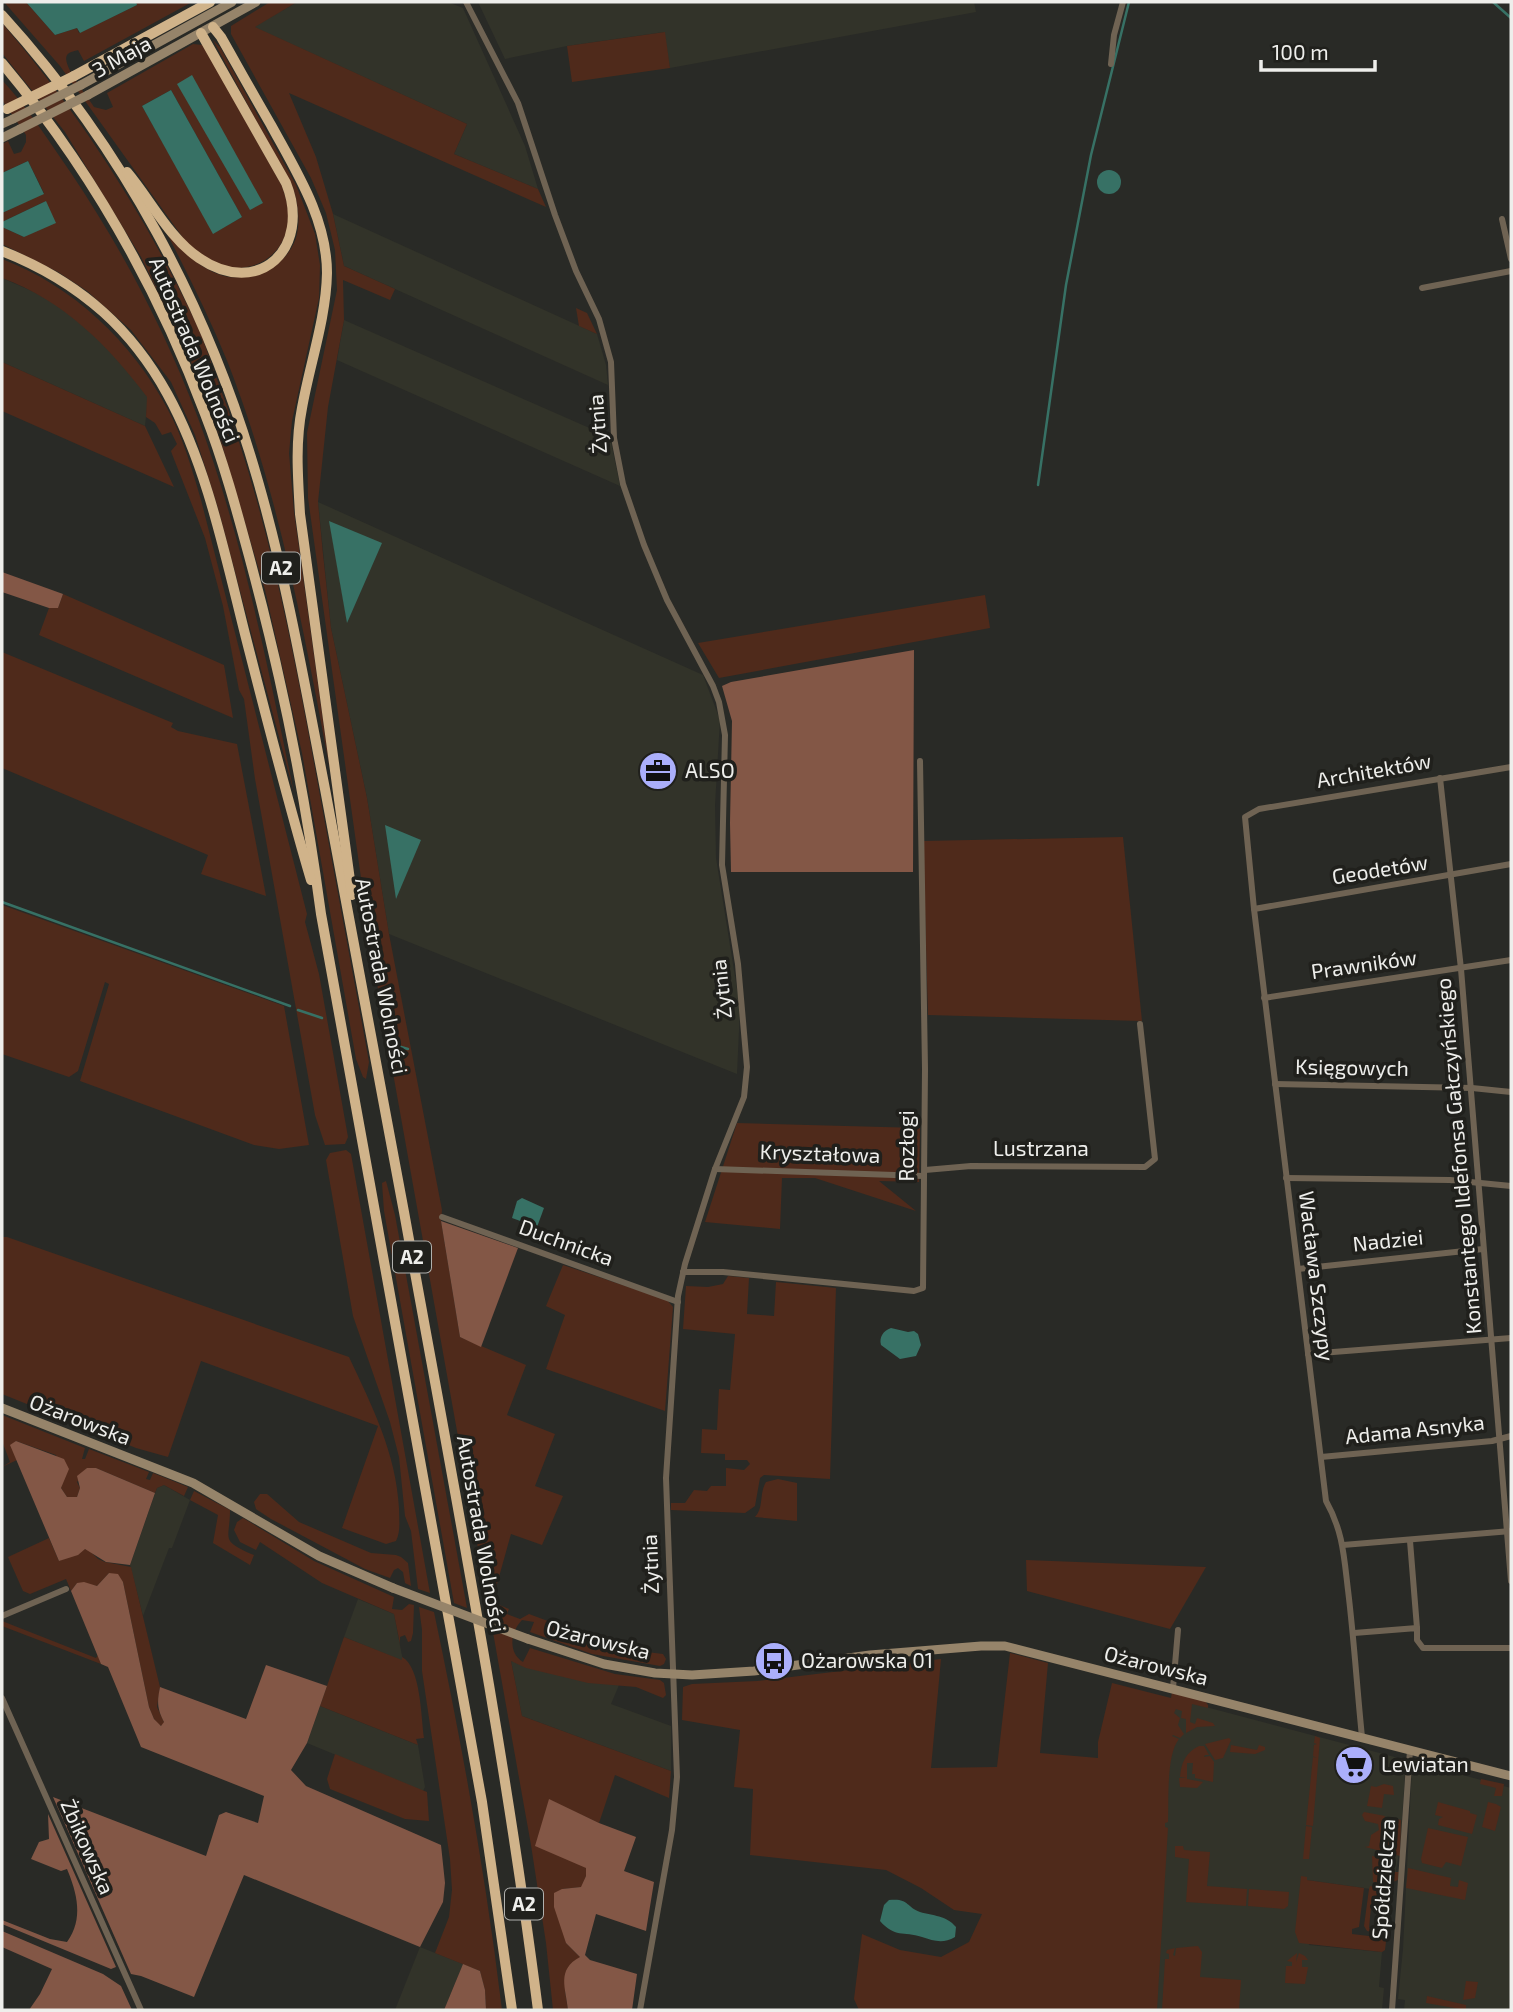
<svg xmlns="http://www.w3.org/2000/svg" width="1513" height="2012" font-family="'Exo 2',sans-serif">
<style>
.built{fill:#323329}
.green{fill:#4f2a1b;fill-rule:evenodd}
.forest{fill:#835746}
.water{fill:#377165}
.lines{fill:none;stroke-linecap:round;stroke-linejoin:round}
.stream{stroke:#377165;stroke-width:2.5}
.street{stroke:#6f6353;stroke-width:6}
.secondary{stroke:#96846a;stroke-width:9}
.highway{stroke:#d0b38a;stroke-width:10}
.secondary-bridge{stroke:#96846a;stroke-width:9}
.highway-bridge{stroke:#d0b38a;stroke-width:10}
.labels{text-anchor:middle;stroke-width:7;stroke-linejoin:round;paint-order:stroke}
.shield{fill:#20201c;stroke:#b0b0ad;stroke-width:2}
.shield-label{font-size:19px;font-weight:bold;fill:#eeeeeb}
.street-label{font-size:21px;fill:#eeeeeb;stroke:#20201c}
.poi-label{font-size:21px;fill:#eeeeeb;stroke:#20201c;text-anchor:start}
</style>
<rect width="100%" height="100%" fill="#292a26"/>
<g class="built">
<path d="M297,2H448L463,8L525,146L538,189L454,154L467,124L254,27Z"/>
<path d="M478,2H974L976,12L670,68L664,32L567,46L505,59Z"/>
<path d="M333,214L597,334L606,365L608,385L344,266Z"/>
<path d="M2,278L34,292L56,304L86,327L119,360L148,397L145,426L2,362Z"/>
<path d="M344,320L610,437L620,486L337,360Z"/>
<path d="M318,502L703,675L720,720L715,805L716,858L740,1008L737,1074L389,934L367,798L331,628Z"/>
<path d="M164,1485L190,1500L172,1548H169L143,1616L130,1565L157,1488Z"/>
<path d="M358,1599L394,1614L403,1661L344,1637Z"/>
<path d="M511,1661L619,1685L611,1704L671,1726V1771L522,1716Z"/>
<path d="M1172,1698L1406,1760L1400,1848L1392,1892L1307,1880L1309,1945L1382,1952L1379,1987L1384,1988L1382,2010H1153Z"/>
<path d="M320,1706L418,1745L425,1787L423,1791L307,1743Z"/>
<path d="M1418,1763L1511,1788V2010H1404L1405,2000L1398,1999L1403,1949L1412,1767Z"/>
<path d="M420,1947L463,1964L444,2010H395Z"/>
</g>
<g class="green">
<path d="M4,2H26L55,35L77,28L79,33L137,5L136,2H192L84,61L78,50C75,51 69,52 67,55C61,65 88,97 94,107L106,110L113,107L107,93L193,44L203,45L282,186C286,199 290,210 288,224C282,263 241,279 208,260C200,255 193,248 186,242L60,66ZM171,90L242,217L214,233L142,106Z"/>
<path d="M270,2H297L255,27L467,124L454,154L538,189L546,207L289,93L316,157L333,214L344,266L395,289L390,300L343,280L344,320L328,407L318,502L323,554L331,628L367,798L389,934L442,1210L441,1221L460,1337L526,1365L507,1415L555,1434L535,1486L563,1496L542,1545L511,1534L492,1602L509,1609L507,1614L520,1619L529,1614L623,1649L663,1654L666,1659L664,1664L660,1666L592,1654L530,1632L534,1622L522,1620C510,1632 508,1653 523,1662L530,1648L615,1674L660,1680L664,1683L666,1695L663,1698L636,1687L588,1683L526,1668L511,1661L522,1716L671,1771L669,1798L615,1775L599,1823L549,1800L586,1868V1876L582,1887L562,1889L566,1943L580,1957L565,1991L568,2010H553L546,1943L531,1845L373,961L376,956L366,914L308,498L307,433L337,290L335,250L326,213L311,178L231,34V26Z"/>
<path d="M2,23C79,113 143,212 194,319C204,339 210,361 218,382C263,500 288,623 311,747C330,852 350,957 369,1062L366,1079L363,1077L356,1059L302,753L265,590L219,435L191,362L141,257L65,132L2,53Z"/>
<path d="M665,32L670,68L572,82L567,46Z"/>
<path d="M213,40L220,47L296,185L315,234L320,265L319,298L292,421L289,453L294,512L330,770C304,632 279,494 228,363C209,316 187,272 164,228C180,247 194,265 218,274C232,280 246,277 261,272C299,257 304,227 294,191Z"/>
<path d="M2,80C28,108 49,141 71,173C122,249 166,332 198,418C243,539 268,668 294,793L218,508L195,435L171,382L131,330L87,291L58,272L2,244V227L24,237L46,201L2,222V213L44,193L28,161L2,173V144L8,141L14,154L21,152L26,142V135L2,100Z"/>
<path d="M2,259C73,286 132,342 167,408C183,437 192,469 201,500L307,914L305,922L319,974L348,1137L345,1144L325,1145L315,1115L255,779L244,699L239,690L223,606L205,538L172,454L171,451L177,444L171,432L162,435L155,423L146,417L147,397C108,345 64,301 2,278Z"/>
<path d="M576,308L587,313L597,334L579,326Z"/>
<path d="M2,362L145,426L174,487L2,411Z"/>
<path d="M63,594L224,665L233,718L39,635L49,608H58Z"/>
<path d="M985,595L990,628L719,678L698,643Z"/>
<path d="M2,652L173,723L171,727L178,731L237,744L266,896L201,874L208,855L2,768Z"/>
<path d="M1123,837L1142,1021L928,1015L923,841Z"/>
<path d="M2,905L284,1006L309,1145L279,1149L254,1145L80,1081L109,984L105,982L78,1071L69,1077L2,1054Z"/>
<path d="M737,1123L920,1128L919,1182L879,1181L916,1211L815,1178H782L780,1229L705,1222Z"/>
<path d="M346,1150L351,1154L430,1593L418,1589L411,1531L405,1516L399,1457L390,1422L353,1316L326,1160L330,1153Z"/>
<path d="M386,1181L395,1215L467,1608L454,1603L384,1211L382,1183Z"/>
<path d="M2,1237H7L349,1357C372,1406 396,1453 399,1508C399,1519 401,1531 396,1541L386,1544L342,1528L378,1426L201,1361L168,1457L136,1448L2,1394Z"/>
<path d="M563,1265L667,1300L673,1307L665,1411L546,1369L565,1315L546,1306Z"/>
<path d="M728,1276L749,1278L747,1314L774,1316L776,1282L836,1288L830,1479L764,1475L760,1478L755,1506L745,1513L671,1510V1503H685L694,1490L707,1491L711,1486H726V1468L744,1470L750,1464L747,1460H725V1454L701,1453L702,1429L717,1430L719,1389L730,1390L735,1334L683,1329L686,1286L708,1287L723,1284Z"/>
<path d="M2,1415L85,1448L82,1459H85L89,1449L149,1472L146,1479L150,1480L153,1473L188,1487L184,1496L164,1485L157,1488L155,1493L96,1468H87L77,1482L80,1488L77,1497H67L61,1488L63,1480L56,1455L16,1441L11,1446L17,1460L2,1467L10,1462L2,1441Z"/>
<path d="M778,1479L797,1483V1521L755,1517C764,1508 759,1493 766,1482Z"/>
<path d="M194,1491L230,1510C230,1540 219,1540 254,1555L250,1565L213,1543L218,1515L190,1500Z"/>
<path d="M260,1494H267L299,1522L371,1553L396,1555L401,1557L408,1563L411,1586L405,1583L403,1572L398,1568L394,1570L390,1578L365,1569L271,1519L256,1509L254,1502Z"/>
<path d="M243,1518L314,1561L394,1597L392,1609L402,1610L409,1604L414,1605L413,1633L411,1641L408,1642L405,1635L400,1637V1644L394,1614L322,1583L260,1542L256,1550L240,1542L234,1530L237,1522Z"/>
<path d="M49,1538L59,1561L84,1549L89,1550L98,1559L105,1562L131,1567L160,1687L157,1707L164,1722L163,1726C155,1725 152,1714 149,1707L123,1582L109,1573L97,1586L77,1583L71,1591L66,1579L30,1594L23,1591L8,1557Z"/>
<path d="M1026,1560L1206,1567L1170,1629L1027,1591Z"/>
<path d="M419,1607L434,1612C462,1744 486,1877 502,2010H486L485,1990L480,1971L435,1953L449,1917L452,1890L450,1859L422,1671V1630Z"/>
<path d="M2,1621L96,1658L98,1655L101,1664L2,1626Z"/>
<path d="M344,1637L402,1660V1657C421,1667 421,1717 424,1738L416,1739L418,1745L320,1706Z"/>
<path d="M1010,1653L1048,1663L1040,1753L1098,1758V1742L1112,1683L1171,1698L1172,1692L1204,1700L1208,1705V1708L1192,1704L1190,1722L1195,1724L1197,1718L1213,1723L1215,1726L1197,1727L1186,1733V1719L1181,1718L1182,1711L1176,1709L1174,1713L1180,1718L1178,1725L1184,1734L1180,1738L1173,1735L1172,1736L1179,1739C1166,1755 1169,1800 1168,1822L1165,1823V1827L1168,1828L1157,2010H859L854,1999L862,1934L900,1950L941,1957L969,1942L982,1914L954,1910L921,1888L886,1870L750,1855L753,1789L734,1787L740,1730L682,1720L683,1687L692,1684L757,1681L941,1659L931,1768L997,1767Z"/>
<path d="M1315,1736L1320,1738L1313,1826L1306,1825L1313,1757L1317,1758L1313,1756L1314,1745L1317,1744L1314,1743Z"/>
<path d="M1229,1738L1231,1740L1223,1758L1215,1760L1205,1744Z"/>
<path d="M1231,1745L1257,1750L1259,1745L1265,1747V1750L1255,1754L1230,1752Z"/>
<path d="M1199,1746H1204L1209,1755H1205L1204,1757L1210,1756L1214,1762L1213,1782L1195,1778V1774H1192L1193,1763H1187V1779L1203,1782L1197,1788L1180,1787L1179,1778H1186L1180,1777C1181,1763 1186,1752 1199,1746Z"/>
<path d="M335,1754L427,1792L429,1821L405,1819L330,1789L327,1779Z"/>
<path d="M1481,1779L1504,1784L1502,1796H1494L1496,1788L1480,1784Z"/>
<path d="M1384,1784L1393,1786L1394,1795L1384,1794L1382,1808L1367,1806L1371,1786L1376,1787Z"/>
<path d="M1438,1802L1470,1811V1813L1477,1815L1472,1834L1438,1825L1439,1819L1443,1817L1435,1815Z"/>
<path d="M1488,1802L1496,1804L1501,1807L1495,1831L1482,1827Z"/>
<path d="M1364,1812L1385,1816L1384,1821L1388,1822V1817L1401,1820L1400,1856L1365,1847L1369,1846L1371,1835L1379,1830L1378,1824L1365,1821L1362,1815Z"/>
<path d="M1306,1826L1312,1827L1309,1859H1303Z"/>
<path d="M1428,1828L1468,1837L1461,1866L1446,1862L1442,1868L1422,1863L1421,1859Z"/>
<path d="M1175,1846H1183L1184,1850L1210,1852L1207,1886L1247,1889L1246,1906L1186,1902L1189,1859L1175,1857Z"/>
<path d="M1372,1856L1392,1860L1391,1867L1385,1866L1384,1872H1399L1398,1880L1385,1885L1373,1882Z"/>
<path d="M1408,1868L1451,1878L1450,1886L1458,1887L1459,1880L1468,1883L1465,1900L1406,1888Z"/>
<path d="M1301,1876L1307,1877V1880L1364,1888L1359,1927L1352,1929V1934L1377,1937L1376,1929H1380L1383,1897L1372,1896L1369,1928L1373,1929L1372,1932L1367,1931L1364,1926L1369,1889L1370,1886L1392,1890L1385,1950L1382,1952L1299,1943L1295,1932Z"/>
<path d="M1249,1889L1289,1892L1288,1906L1284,1909L1248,1906Z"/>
<path d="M1198,1946L1202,1952L1200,1977L1241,1980L1239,2010H1162L1165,1959H1169V1954L1166,1953L1167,1950L1175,1948L1173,1955L1175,1956L1176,1948Z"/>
<path d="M1297,1953L1296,1962L1299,1953L1305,1956L1308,1960H1302V1967H1308L1305,1984L1285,1983L1286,1966H1292V1962L1287,1961Z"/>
<path d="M1466,1981L1478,1982L1475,1998L1463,2000Z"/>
<path d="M1427,1996L1466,2005V2010L1426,2003Z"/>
</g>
<g class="forest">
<path d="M2,572L63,594L58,608H49L2,592Z"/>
<path d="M914,650L913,872H731L730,823L732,721L722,686L731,682Z"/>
<path d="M441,1221L518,1248L481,1347L460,1337Z"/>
<path d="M16,1441L64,1459L69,1469L61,1488L67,1497H77L80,1488L77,1476L87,1468H96L155,1493L130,1565L106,1562L85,1549L78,1555L59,1561L10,1445Z"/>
<path d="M109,1573L118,1574L123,1582L149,1707L154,1719L161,1726L164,1722C157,1708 157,1702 160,1687L246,1719L266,1665L327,1686L307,1743L291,1770L306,1786L441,1845L445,1883L443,1902L420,1947L244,1875L194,1997L141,1976L131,1974L53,1797L206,1856L219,1815L226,1812L258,1823L264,1796L141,1747L108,1667L101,1664L71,1591L77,1583L84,1582L97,1586Z"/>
<path d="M549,1799L599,1823L636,1837L624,1871L654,1882L646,1931L596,1914L585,1955L590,1960L637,1974L632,2010H568C566,1988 556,1970 580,1957L566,1943L554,1907V1893L562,1889L581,1887L586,1876V1868L535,1846Z"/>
<path d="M48,1814L116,1967L111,1969L2,1924V1920L50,1939L67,1942C84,1919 77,1893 67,1869L61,1871L31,1859L39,1842L49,1839Z"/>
<path d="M2,1931L103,1974L121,1986L132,2010H29L40,1994L52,1969L2,1947Z"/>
<path d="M463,1964L480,1971L485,1990L486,2010H444Z"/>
</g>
<g class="water">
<path d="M26,2H136L137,5L80,33L77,28L55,35Z"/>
<path d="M192,75L263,203L250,210L177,84Z"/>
<path d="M171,90L242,217L213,234L142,106Z"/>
<path d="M28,161L44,194L2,213V173Z"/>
<circle cx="1109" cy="182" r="12"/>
<path d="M46,201L56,223L24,237L2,227V222Z"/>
<path d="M329,521L382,543L347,623Z"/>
<path d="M385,825L421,840L396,899Z"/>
<path d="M522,1198L544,1208L537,1227L512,1218L517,1201Z"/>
<path d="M891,1328L908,1332L914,1331L918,1334L921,1345L916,1356L900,1359L881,1345C879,1337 883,1331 891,1328Z"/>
<path d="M889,1900C909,1898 905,1906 920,1912C933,1916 946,1915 956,1927L955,1937C943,1944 934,1941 922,1937C903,1931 895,1938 880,1921L884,1905Z"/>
</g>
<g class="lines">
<g class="stream">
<path d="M1493,2L1511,18"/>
<path d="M1038,485L1066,285L1091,155L1129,2"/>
<path d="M2,902L290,1006"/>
<path d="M298,1010L322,1018"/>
<path d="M394,1045L408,1049"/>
</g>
<g class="street">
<path d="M466,2L518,103L555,215L576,271L599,319L611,362L614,438L623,484L644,545L667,600L713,686L719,702L725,735L722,865L738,964L747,1067L744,1097L715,1169L685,1264L678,1296L666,1478L677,1777L672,1830L640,2010"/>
<path d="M1111,64L1114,35L1123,2"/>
<path d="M1502,219L1511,259"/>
<path d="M1422,288L1511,271"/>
<path d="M1440,778L1461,969L1511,1581"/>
<path d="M1254,909L1511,864"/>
<path d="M1264,998L1511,960"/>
<path d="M1275,1084L1472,1088L1511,1092"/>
<path d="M715,1169L924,1176"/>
<path d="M925,1170L971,1166L1145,1167L1155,1159L1140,1024"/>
<path d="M1286,1178L1450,1180L1511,1186"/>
<path d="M442,1217L678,1302"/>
<path d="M1298,1269L1483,1249"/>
<path d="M683,1272H723L914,1291L923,1288L925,1069L920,761"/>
<path d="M1308,1354L1511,1338"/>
<path d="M1321,1457L1492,1441L1511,1436"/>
<path d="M1410,1541L1417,1628"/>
<path d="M1343,1545L1511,1531"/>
<path d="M2,1616L66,1589"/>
<path d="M1354,1633L1417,1628V1640L1423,1648H1511"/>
<path d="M1173,1688L1178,1630"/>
<path d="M2,1698L141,2010"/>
<path d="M1362,1737C1357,1688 1354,1639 1348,1590C1344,1557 1343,1531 1326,1501L1254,909L1245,817L1259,809L1511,767"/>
<path d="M1392,2010L1410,1750"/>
</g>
<g class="secondary">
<path d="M81,85L232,2"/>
<path d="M88,95L256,2"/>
<path d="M2,124L13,119"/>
<path d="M2,138L20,129"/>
<path d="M2,1408L193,1483L319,1556L393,1588"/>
<path d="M528,1639L604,1664L655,1673L692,1675L754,1671L870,1655L981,1646H1005L1511,1776"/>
</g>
<g class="highway">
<path d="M2,15C123,148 209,308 258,481C287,582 305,686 325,789C352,930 379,1071 404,1212C452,1478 504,1743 538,2010"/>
<path d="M213,27L221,37C238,67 254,96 271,125C296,171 327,219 327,273C326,319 310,363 302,408C295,443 298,479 300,514L352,895"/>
<path d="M2,63C89,167 157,286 205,414C223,460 236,508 249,556C281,674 305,793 321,914L482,1802L512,2010"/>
<path d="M74,76L210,2"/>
<path d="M127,172C150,199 169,238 199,258C259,299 312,248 286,183L201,33"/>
<path d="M2,251C178,320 204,470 245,634C266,716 287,799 311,880"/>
</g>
<g class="secondary-bridge">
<path d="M13,119L81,85"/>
<path d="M20,129L88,95"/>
<path d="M393,1588L528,1639"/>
</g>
<path class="highway-bridge" d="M7,109L74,76"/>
</g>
<defs>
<symbol id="office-disc" viewBox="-11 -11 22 22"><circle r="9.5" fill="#abaffb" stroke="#20201c"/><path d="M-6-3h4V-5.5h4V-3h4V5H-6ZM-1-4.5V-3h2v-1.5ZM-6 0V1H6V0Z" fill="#111"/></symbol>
<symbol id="bus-disc" viewBox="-11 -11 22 22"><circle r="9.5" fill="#abaffb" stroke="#20201c"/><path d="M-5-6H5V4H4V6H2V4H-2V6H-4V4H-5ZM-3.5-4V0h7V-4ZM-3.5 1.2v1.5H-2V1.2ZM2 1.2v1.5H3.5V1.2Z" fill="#111"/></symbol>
<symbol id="supermarket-disc" viewBox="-11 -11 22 22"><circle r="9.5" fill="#abaffb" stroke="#20201c"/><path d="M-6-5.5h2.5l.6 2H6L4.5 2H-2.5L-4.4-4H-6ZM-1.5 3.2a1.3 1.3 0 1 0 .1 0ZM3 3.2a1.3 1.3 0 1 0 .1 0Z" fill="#111"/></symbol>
</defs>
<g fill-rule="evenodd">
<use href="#office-disc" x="636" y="749" width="44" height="44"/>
<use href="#bus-disc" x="752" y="1639" width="44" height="44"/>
<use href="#supermarket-disc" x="1332" y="1743" width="44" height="44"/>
</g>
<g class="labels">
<g class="shield">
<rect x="262" y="552.5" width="38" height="31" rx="5"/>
<rect x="393" y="1241.5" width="38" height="31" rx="5"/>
<rect x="505" y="1888.5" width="38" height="31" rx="5"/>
</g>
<g class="shield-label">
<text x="281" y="575">A2</text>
<text x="412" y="1264">A2</text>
<text x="524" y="1911">A2</text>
</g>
<g class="street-label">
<text transform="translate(122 57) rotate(-29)" y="7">3 Maja</text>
<text transform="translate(194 350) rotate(67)" y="7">Autostrada Wolności</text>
<text transform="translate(598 424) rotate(-94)" y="7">Żytnia</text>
<text transform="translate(1374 771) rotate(-10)" y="7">Architektów</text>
<text transform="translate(1380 870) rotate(-9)" y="7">Geodetów</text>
<text transform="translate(1364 965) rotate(-8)" y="7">Prawników</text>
<text transform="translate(381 976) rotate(79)" y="7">Autostrada Wolności</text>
<text transform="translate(722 989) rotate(-96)" y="7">Żytnia</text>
<text transform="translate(1352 1068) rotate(1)" y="7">Księgowych</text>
<text transform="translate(907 1146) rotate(-90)" y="7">Rozłogi</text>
<text x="1041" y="1156">Lustrzana</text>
<text transform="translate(820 1154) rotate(2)" y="7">Kryształowa</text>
<text transform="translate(1459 1156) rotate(-95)" y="7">Konstantego Ildefonsa Gałczyńskiego</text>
<text transform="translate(1388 1241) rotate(-6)" y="7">Nadziei</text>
<text transform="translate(566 1243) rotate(20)" y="7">Duchnicka</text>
<text transform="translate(1316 1276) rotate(83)" y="7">Wacława Szczypy</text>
<text transform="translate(80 1420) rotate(21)" y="7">Ożarowska</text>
<text transform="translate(1415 1430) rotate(-6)" y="7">Adama Asnyka</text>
<text transform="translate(481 1534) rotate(80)" y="7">Autostrada Wolności</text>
<text transform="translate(651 1564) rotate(-92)" y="7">Żytnia</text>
<text transform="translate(598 1640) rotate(14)" y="7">Ożarowska</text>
<text transform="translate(1156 1666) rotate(14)" y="7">Ożarowska</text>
<text transform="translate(87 1847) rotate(66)" y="7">Żbikowska</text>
<text transform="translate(1384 1879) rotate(-86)" y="7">Spółdzielcza</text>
</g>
<g class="poi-label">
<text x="685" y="778">ALSO</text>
<text x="801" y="1668">Ożarowska 01</text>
<text x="1381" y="1772">Lewiatan</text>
</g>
</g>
<rect width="1513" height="2012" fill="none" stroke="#eeeeeb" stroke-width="7"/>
<path d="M1261 60v10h114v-10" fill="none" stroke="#eeeeeb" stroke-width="3.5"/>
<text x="1272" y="60" font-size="21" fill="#eeeeeb" stroke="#20201c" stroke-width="5" paint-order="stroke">100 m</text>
</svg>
